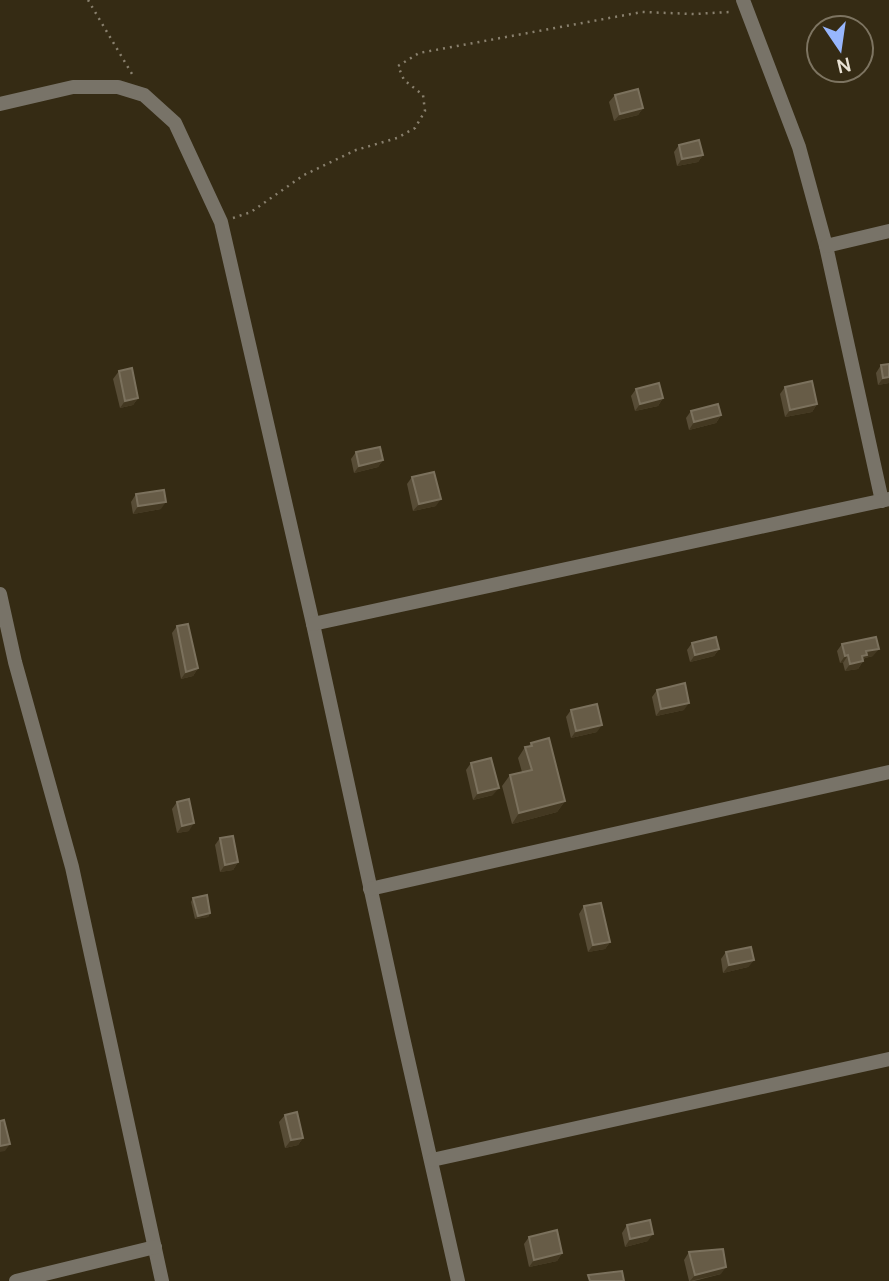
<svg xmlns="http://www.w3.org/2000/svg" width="889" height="1281" font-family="Manrope,sans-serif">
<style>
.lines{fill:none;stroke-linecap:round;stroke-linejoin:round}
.path{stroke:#89806e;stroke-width:2.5;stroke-dasharray:2 5;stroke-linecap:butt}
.street{stroke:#787368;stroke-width:14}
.wall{fill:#574c36}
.shaded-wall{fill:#433821}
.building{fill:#675c47;stroke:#7b715d;stroke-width:2}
</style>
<rect width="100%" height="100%" fill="#352b14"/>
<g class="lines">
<g class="path">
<path d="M88,0L132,74"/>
<path d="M233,218L251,212L304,175L356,150L397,138L415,128L425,111L423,95L404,80L398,66L419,53L642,12L694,14L730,12"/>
</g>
<g class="street">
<path d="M743,0L799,147L826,246L882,501"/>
<path d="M0,104L73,87H118L144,95L175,123L221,222L313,624L402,1033L458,1281"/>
<path d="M826,246L889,231"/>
<path d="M0,594L15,662L72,867L162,1281"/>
<path d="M313,624L889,499"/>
<path d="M370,889L889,772"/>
<path d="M432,1160L889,1059"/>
<path d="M16,1281L155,1247"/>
</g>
</g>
<g class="wall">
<path d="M615,95L643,108L638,115L614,121L609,102Z"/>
<path d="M679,145L703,155L698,162L677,166L674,152Z"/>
<path d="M889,364V383L878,385L876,373L881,365Z"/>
<path d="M119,371L138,398L133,405L120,408L113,379Z"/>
<path d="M785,387L817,404L812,412L785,417L780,394Z"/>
<path d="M636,389L663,398L658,406L635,411L631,396Z"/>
<path d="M691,411L721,415L716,423L689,430L686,418Z"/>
<path d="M356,452L383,460L378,467L354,473L351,459Z"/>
<path d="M412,477L436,506L413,511L407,484Z"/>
<path d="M136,494L161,509L133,514L131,502Z"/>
<path d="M177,626L198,668L193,676L181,679L172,633Z"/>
<path d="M692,643L719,649L714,656L690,662L687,650Z"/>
<path d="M842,644L873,656L865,658L858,669L845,671L843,663H840L837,651Z"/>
<path d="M657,690L684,710L656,716L652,697Z"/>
<path d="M571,710L597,732L571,738L566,717Z"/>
<path d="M531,743L565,801L557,812L512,824L502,786L510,775L522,772L518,758L525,747H528Z"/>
<path d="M471,763L493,795L473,800L466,770Z"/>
<path d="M177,802L189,831L177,833L172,809Z"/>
<path d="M220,838L238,862L233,870L220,872L215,845Z"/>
<path d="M193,898L210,913L208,917L195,919L191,902Z"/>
<path d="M584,906L610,942L605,949L588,952L579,914Z"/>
<path d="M726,952L754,960L748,967L723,973L721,959Z"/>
<path d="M285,1115L303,1138L298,1145L285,1148L279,1122Z"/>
<path d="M627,1225L648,1241L625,1247L622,1233Z"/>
<path d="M529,1237L562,1253L557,1261L529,1267L524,1244Z"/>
<path d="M689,1252L721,1274L694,1281H689L684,1260Z"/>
</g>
<g class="shaded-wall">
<path d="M643,108L638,115L614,121L620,114Z"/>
<path d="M703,155L698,162L677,166L682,159Z"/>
<path d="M889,377V383L878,385L883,378Z"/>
<path d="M138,398L133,405L120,408L125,401Z"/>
<path d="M663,398L658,406L635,411L640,404Z"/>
<path d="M817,404L812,412L785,417L790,410Z"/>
<path d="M721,415L716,423L689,430L694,422Z"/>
<path d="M383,460L378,467L354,473L359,466Z"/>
<path d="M441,499L436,506L413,511L419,504Z"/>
<path d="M166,502L161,509L133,514L138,506Z"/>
<path d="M719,649L714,656L690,662L695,655Z"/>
<path d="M879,649L873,656L865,658L858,669L845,671L850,664L866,651Z"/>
<path d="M848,655L843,663H840L845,656Z"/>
<path d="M198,668L193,676L181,679L186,672Z"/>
<path d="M689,703L684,710L656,716L661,709Z"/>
<path d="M602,725L597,732L571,738L576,731Z"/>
<path d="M499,788L493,795L473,800L478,793Z"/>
<path d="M565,801L557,812L512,824L519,813Z"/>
<path d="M194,823L189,831L177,833L182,826Z"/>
<path d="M238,862L233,870L220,872L225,865Z"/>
<path d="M210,913L208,917L195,919L198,916Z"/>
<path d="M610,942L605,949L588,952L593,945Z"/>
<path d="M754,960L748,967L723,973L729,965Z"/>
<path d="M303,1138L298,1145L285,1148L291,1140Z"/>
<path d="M10,1144L5,1151L0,1152V1146Z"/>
<path d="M653,1234L648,1241L625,1247L630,1239Z"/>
<path d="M562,1253L557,1261L529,1267L534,1260Z"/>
<path d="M726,1267L721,1274L690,1281L695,1275Z"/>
</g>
<g class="building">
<path d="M638,89L643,108L620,114L615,95Z"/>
<path d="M699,140L703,155L682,159L679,145Z"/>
<path d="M889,364V377L883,378L881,365Z"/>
<path d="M132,368L138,398L125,401L119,371Z"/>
<path d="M812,381L817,404L790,410L785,387Z"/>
<path d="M659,383L663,398L640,404L636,389Z"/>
<path d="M718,404L721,415L694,422L691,411Z"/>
<path d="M380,447L383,460L359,466L356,452Z"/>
<path d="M434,472L441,499L419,504L412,477Z"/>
<path d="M164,490L166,502L138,506L136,494Z"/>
<path d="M188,624L198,668L186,672L177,626Z"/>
<path d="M716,637L719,649L695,655L692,643Z"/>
<path d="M876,637L879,649L866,651L867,655L862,656L863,661L850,664L848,655L845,656L842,644Z"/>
<path d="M685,683L689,703L661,709L657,690Z"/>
<path d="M597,704L602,725L576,731L571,710Z"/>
<path d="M549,738L565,801L519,813L510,775L532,770L525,747L532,746L531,743Z"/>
<path d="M491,758L499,788L478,793L471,763Z"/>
<path d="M189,799L194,823L182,826L177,802Z"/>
<path d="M233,836L238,862L225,865L220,838Z"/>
<path d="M207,895L210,913L198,916L193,898Z"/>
<path d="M601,903L610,942L593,945L584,906Z"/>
<path d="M751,947L754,960L729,965L726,952Z"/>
<path d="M297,1112L303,1138L291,1140L285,1115Z"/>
<path d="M4,1120L10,1144L0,1146V1121Z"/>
<path d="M650,1220L653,1234L630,1239L627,1225Z"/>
<path d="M557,1230L562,1253L534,1260L529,1237Z"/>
<path d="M723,1249L726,1267L695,1275L689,1252Z"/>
<path d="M622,1271L624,1281H590L588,1275Z"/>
</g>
<g transform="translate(840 49) rotate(167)"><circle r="33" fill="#352b14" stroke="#7d7461" stroke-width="2"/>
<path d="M0-5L12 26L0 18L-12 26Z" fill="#97b6fd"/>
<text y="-10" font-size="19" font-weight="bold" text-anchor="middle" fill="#e8e1d4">N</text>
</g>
</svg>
